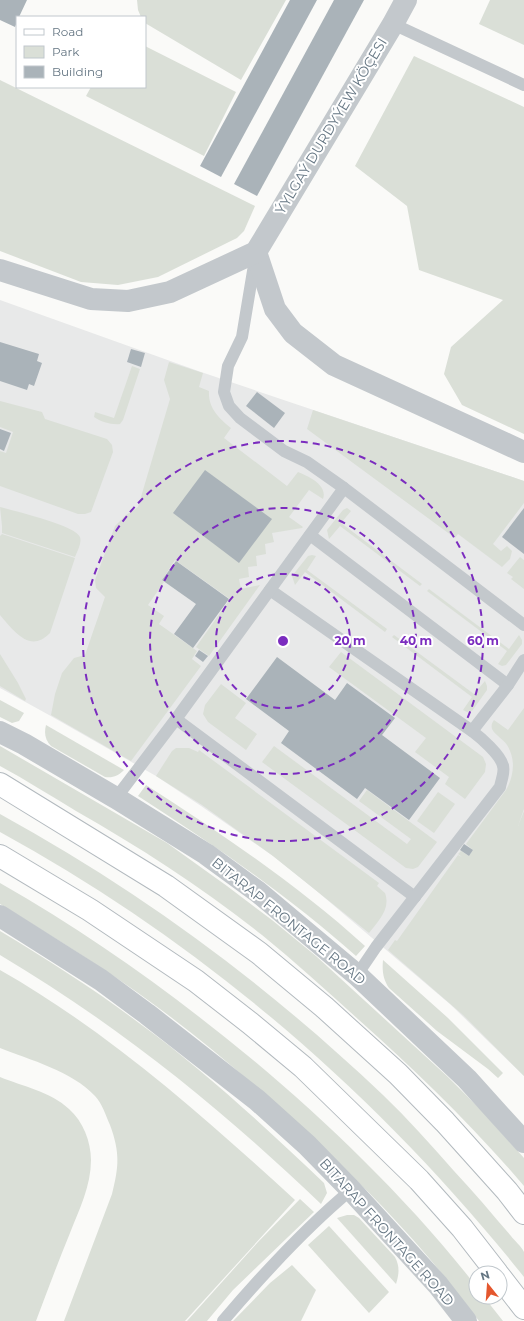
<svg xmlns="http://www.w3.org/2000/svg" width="524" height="1321" font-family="Montserrat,sans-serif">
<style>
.built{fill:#e8e9e9}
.green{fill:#dadfd7}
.building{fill:#aab3b9}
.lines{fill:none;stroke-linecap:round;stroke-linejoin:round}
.secondary-casing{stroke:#b3babf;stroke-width:24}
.lane{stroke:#c3c8cc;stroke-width:12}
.street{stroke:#c3c8cc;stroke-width:22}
.secondary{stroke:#fff;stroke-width:22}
.ring{fill:none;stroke:#7b2cbf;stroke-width:2;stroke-dasharray:7 5}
.labels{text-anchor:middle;stroke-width:4;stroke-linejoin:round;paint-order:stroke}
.street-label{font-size:14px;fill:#657683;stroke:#fff}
.centre{fill:#7b2cbf;stroke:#fff;stroke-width:2}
.ring-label{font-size:12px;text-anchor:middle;font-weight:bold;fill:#7b2cbf;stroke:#fff;stroke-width:4;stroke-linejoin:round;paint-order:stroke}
</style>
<rect width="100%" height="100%" fill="#fafaf8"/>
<path class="built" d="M0,300L201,372L524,481V1076L451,1005L312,887L273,856L201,806L156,776L49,715L0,688Z"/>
<g class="green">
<path d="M137,0H286L241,80L145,23V17H141L138,10Z"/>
<path d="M490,0H524V45L479,24Z"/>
<path d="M145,46L236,92L204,156L86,96L91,87H145Z"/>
<path d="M414,56L524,107V434L462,405L444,374L451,347L503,300L419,270L407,206L355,166Z"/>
<path d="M0,80L255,206L244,231L237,238L158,277L118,285L81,282L0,251Z"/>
<path d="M169,362L203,373L199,387L209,391C208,408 219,418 231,428L224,438L287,486L298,472C308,476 328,485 323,499L309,490L289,517L303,527L302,528L272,533L274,542L265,544L266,554L256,556L257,566L248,567L249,577L239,579L241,589L260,585L209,656L196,647L230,599L175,560L162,580L164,582L148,605L164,616L159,624L197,651L192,659L201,666L131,761L51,715L55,694L62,673L74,658L85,655L105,597L96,588L95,580L115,526L126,515L138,507L170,399L164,380Z"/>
<path d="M132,366L140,369L123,420L120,424C112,425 101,422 94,417L95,412L114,418Z"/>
<path d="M0,401L42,412L45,419L107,439L112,445L113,452L91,512L85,514H78L0,486V451L6,453L13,432L0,427Z"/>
<path d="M313,410L524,481V503L493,544L501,551L507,546L512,551L510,559L502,567L458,534L455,538L307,429Z"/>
<path d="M0,507C14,511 75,525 80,537C82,543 77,552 75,557L2,533V526Z"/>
<path d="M347,508L351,511L341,523L422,584L420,586L340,526L329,539L327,530L343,510Z"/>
<path d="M2,534L75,558L50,633C30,654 14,631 0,615V536Z"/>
<path d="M312,555L316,556L307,570L387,629L385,632L305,572L295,585L292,576L308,556Z"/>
<path d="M520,557L524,560V589L511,579L513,577L507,573Z"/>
<path d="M429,589L509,649L519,635L522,640V644L506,665L502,666L498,664L507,651L427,591Z"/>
<path d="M394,635L474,694L485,681L487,686V690L472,711L467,712L463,710L472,697L392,637Z"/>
<path d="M341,652L483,757L486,764L485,772L465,799L445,784L449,777L415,752L426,738L329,667Z"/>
<path d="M0,654L18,683L26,699L25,701L0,686Z"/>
<path d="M221,684L246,703L235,718L257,734L246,750L208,722L203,714L205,705Z"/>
<path d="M0,700L24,713L19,721L12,723L0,717Z"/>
<path d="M524,708V809L518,826L524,811V1076L463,1015L388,950L395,940L397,941L458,855L462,857L458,854L461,851L469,856L473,850L466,844L506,790C514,776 516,759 507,745C503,739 495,735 492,729C491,725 492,723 494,720L508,730Z"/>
<path d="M46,725L124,770C118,776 113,778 105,777L51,746C45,740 44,733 46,725Z"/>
<path d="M0,746L167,843L227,886L272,920L316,956L448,1077L481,1110L524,1158V1186C473,1126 417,1072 359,1020C327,991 295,962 262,935C203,888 141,848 76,811C51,796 26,780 0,766Z"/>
<path d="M274,746L407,844L411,839L359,801L367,790L437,842L418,867L413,869L406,868L262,762Z"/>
<path d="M176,748H189L198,752L199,750L379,883L377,886L385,893C391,909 378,921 369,933L273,856L202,805L156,776L172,751Z"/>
<path d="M146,785C222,834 298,885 365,946L356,956C289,896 214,845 138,796Z"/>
<path d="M438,792L455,804L434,833L417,821Z"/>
<path d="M0,814C142,892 266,984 383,1095C408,1119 431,1145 454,1171C474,1192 492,1214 511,1236C514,1240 522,1247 524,1252C524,1259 524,1270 524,1277C380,1096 203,943 0,832Z"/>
<path d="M0,883C90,934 173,994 253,1060C334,1128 411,1203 476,1286V1297H484L503,1321H479C456,1291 432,1260 406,1232C374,1196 339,1163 303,1130C256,1086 208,1044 156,1006C106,969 53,937 0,904Z"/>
<path d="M0,931C48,960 94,989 139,1023C205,1071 265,1127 324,1183L327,1193L321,1204C222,1109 118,1025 0,955Z"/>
<path d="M383,960L448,1018L503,1073L498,1078L488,1069L437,1031L389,988C383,979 382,971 383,960Z"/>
<path d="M0,970C109,1032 203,1116 295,1200L185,1321H64L112,1194C119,1166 120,1152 110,1125C106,1116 102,1103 95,1096C72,1071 30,1060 0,1048Z"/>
<path d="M0,1077C22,1086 51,1092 69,1109C83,1121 91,1142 91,1160C91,1186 79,1210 70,1233C58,1262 47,1292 36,1321H0Z"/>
<path d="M300,1199L314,1212L233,1290L207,1321H187L258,1242Z"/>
<path d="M347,1215H354L359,1218L395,1257C400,1267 399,1274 396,1284L337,1218Z"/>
<path d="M329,1226L389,1292L369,1313L308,1245Z"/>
<path d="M292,1265L316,1290L301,1321H233L270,1283Z"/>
</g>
<g class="building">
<path d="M0,0H27L19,17H17V22L15,27L0,20Z"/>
<path d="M290,0H317L221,177L200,166Z"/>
<path d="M334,0H364L257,196L234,184Z"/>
<path d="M0,342L39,354L37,361L42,363L34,386L29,384L27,390L0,381Z"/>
<path d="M131,349L145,353L141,367L127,362Z"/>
<path d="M257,392L285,413L274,428L246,406Z"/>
<path d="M0,429L11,433L4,451L0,449Z"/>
<path d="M205,470L272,519L239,563L173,513Z"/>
<path d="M524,508V554L502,537Z"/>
<path d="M176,561L229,599L193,648L174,634L196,604L162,580Z"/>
<path d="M199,650L208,656L203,662L195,656Z"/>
<path d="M277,657L335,700L347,683L395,718L382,735L440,778L409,820L365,788L357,799L281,743L289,731L246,699Z"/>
<path d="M464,844L473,850L469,856L460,850Z"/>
</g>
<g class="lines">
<defs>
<g id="secondary">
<path d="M0,784L166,886L259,953L324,1007L398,1074L445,1122L507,1191L524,1213"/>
<path d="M0,856L90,910L196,981L250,1023L303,1067L419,1180L462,1228L497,1273"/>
<path d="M500,1277L524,1308"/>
</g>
</defs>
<use href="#secondary" class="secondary-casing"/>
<g class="lane">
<path d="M393,24L524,85"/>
<path d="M255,259L242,337L228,366L224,392L229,406L240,418L284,451L307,462L344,488L524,625"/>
<path d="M310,535L508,685"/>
<path d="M270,590L472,731L508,685L524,660"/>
<path d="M176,719L415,897"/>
<path d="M116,798L176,719L344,488"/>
<path d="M357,975L376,947L500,787C501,781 505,772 503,766C501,755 480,737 472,731"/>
<path d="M223,1321C263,1274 304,1229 351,1190"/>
</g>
<g class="street">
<path d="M256,252L275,309L293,333L334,365L524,452"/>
<path d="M0,270L91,299L128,301L170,292L256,252L393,24L406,0"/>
<path d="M0,732L24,744L116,798L206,854L258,892L357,975L467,1079L524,1142"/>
<path d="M0,916L101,980L147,1014L257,1100L307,1145L351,1190L438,1285L466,1321"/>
</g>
<use href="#secondary" class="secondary"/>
</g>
<g class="ring">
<circle cx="283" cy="641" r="67"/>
<circle cx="283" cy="641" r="133"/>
<circle cx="283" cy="641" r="200"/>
</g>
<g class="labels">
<g class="street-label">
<text transform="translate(331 126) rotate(-59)" y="5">ÝYLGAÝ DURDYÝEW KÖÇESI</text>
<text transform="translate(289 921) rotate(39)" y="5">BITARAP FRONTAGE ROAD</text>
<text transform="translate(387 1232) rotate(48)" y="5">BITARAP FRONTAGE ROAD</text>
</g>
</g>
<circle cx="283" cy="641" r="6" class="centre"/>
<g class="ring-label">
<text x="350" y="645">20 m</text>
<text x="416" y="645">40 m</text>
<text x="483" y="645">60 m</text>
</g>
<rect x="16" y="16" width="130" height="72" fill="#ffffff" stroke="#c1c8cd"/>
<rect x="24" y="29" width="20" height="6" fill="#ffffff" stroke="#c1c8cd"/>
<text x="52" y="36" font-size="12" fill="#657683">Road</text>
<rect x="24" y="46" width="20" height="12" fill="#dadfd7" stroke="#c1c8cd"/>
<text x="52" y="56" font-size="12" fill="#657683">Park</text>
<rect x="24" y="66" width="20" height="12" fill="#aab3b9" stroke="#c1c8cd"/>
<text x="52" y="76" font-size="12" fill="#657683">Building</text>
<g transform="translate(488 1285) rotate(343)"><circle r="19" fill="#ffffff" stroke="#c1c8cd"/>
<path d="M0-3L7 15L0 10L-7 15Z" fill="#e4572e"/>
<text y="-6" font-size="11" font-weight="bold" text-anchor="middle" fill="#657683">N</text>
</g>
</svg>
